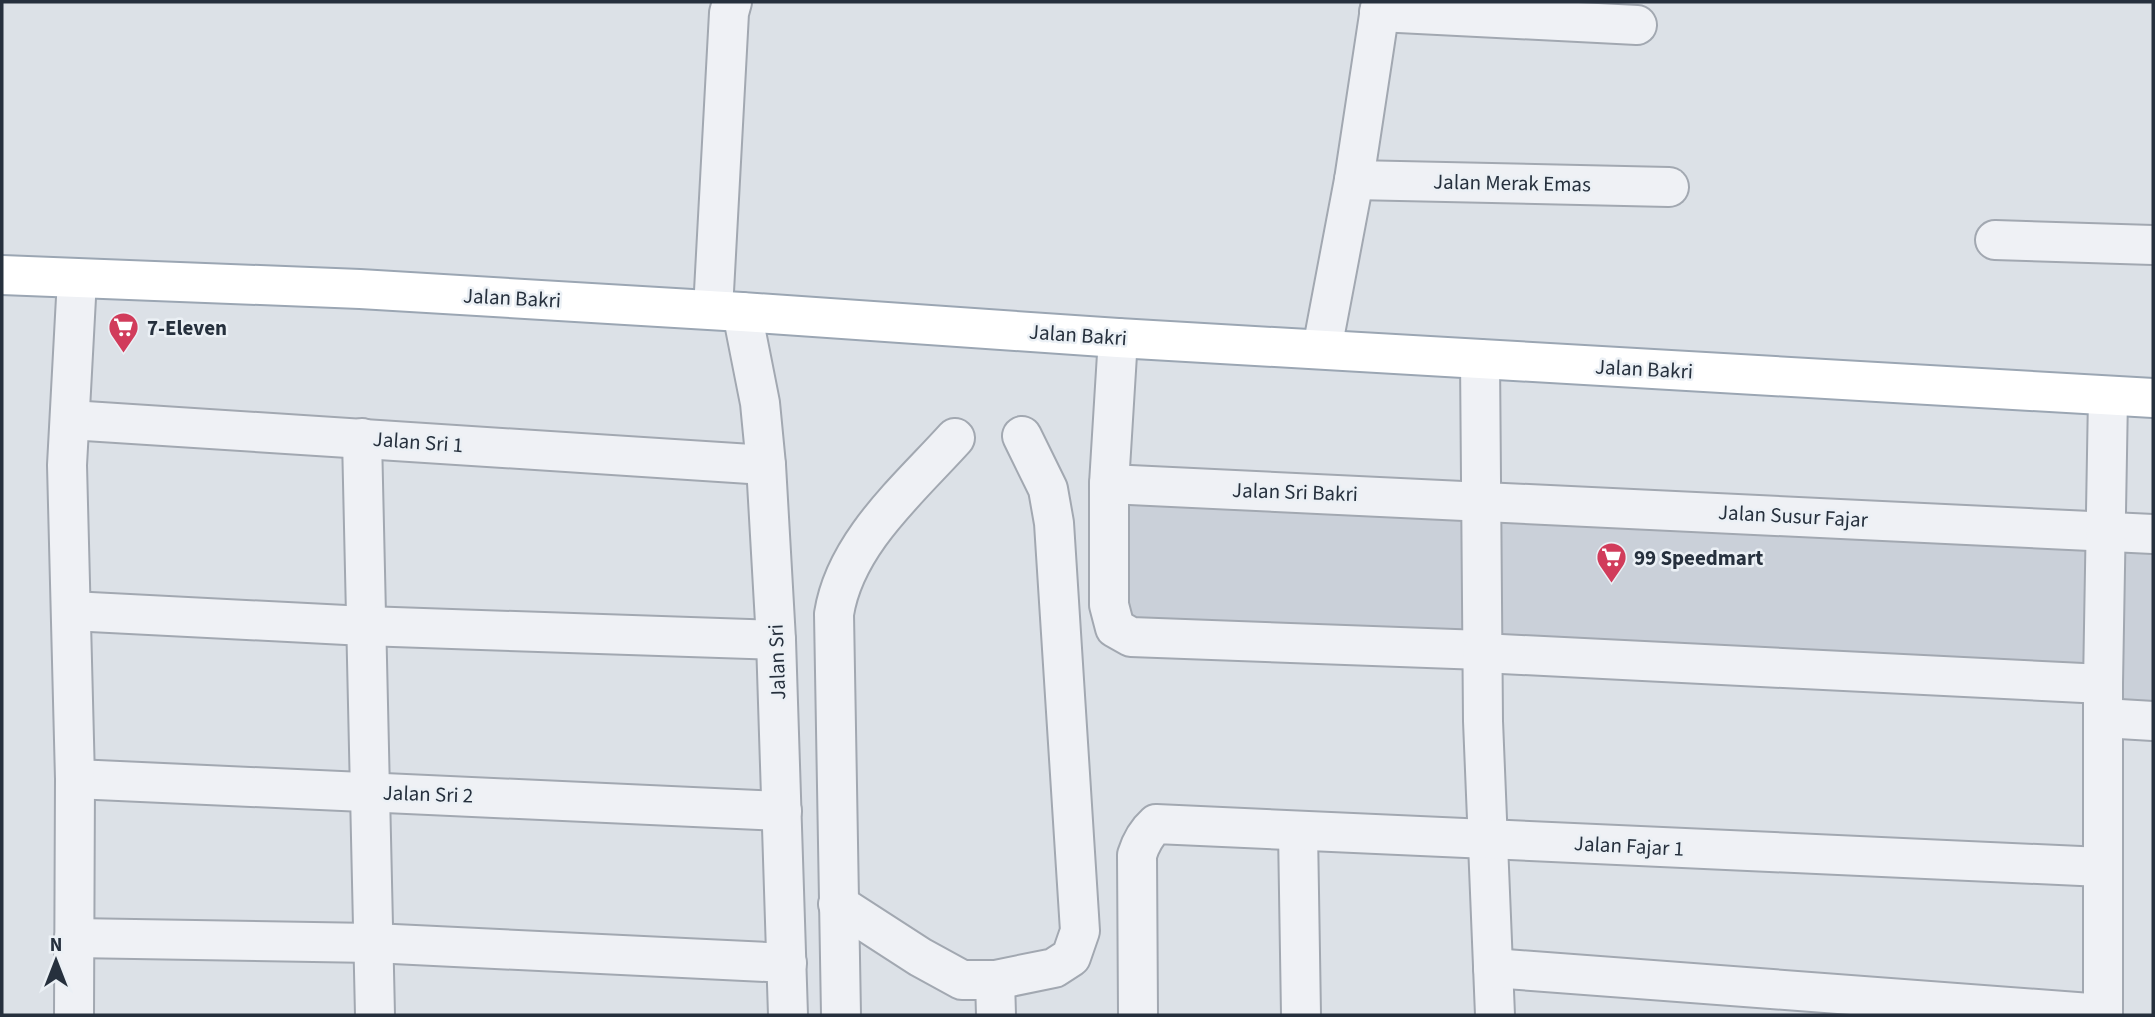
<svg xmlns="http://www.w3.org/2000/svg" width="2155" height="1017" font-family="'Source Sans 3',sans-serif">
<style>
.built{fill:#cad0d9}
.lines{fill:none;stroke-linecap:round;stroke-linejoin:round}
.minor-casing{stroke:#a2a8b1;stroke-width:42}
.major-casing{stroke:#9ba6b3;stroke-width:42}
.minor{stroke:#eff1f5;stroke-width:38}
.major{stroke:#fff;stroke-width:38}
.labels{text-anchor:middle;stroke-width:5;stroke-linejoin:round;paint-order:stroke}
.street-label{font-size:21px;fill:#26303d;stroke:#ebf0f5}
.poi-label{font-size:21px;font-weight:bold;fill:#26303d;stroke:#ebf0f5;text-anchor:start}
</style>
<rect width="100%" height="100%" fill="#dce1e7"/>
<path class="built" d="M1101,470L2153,520V730L2116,729V691L1131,646Z"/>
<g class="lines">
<defs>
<g id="minor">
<path d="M1379,12L1637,25"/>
<path d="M1354,180L1669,187"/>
<path d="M1995,240L2153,245"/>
<path d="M713,310L729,13L732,2"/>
<path d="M742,312L760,403L766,465L776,640L788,1015"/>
<path d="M1118,338L1109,484V605L1115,628L1131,637L1482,650"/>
<path d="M1322,349L1354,180L1381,2"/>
<path d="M1480,359L1483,721L1495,1015"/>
<path d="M70,420L766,465"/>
<path d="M362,438L375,1015"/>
<path d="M1109,484L2153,534"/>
<path d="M71,611L365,626L776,640"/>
<path d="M1482,653L2103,684"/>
<path d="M2103,718L2153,721"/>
<path d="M75,779L782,811"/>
<path d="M1298,831L1301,1015"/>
<path d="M838,904L920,957L962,980H995L1054,968L1071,957L1080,931L1054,523L1048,489L1022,436"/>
<path d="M74,938L373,943L787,963"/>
<path d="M1493,968L2103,1014"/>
<path d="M995,980L996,1015"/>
<path d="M74,1015L75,779L67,465L77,279"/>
<path d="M841,1015L834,614C845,543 909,489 955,438"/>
<path d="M1138,1015L1137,855C1141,842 1146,833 1156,824L2102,867"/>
<path d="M2103,1015V684L2108,397"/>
</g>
<path id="major" d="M2,275L360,289L742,312L1118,338L2153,398"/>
</defs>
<use href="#minor" class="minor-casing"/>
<use href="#major" class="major-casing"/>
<use href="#minor" class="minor"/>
<use href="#major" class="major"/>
</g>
<defs>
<symbol id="supermarket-pin" viewBox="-11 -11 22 30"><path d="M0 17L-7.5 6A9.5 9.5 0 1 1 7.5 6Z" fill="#d13c5b" stroke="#ebf0f5"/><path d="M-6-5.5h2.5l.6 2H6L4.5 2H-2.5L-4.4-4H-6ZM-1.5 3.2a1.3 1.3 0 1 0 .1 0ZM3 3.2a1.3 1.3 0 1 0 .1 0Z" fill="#fff"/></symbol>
</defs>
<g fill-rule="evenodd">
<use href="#supermarket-pin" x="106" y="310" width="35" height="47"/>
<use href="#supermarket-pin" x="1594" y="540" width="35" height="47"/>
</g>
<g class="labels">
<g class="street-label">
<text transform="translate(1512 183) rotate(1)" y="7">Jalan Merak Emas</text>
<text transform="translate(512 298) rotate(3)" y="7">Jalan Bakri</text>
<text transform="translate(1078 335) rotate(4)" y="7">Jalan Bakri</text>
<text transform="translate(1644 369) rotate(3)" y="7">Jalan Bakri</text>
<text transform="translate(418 442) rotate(4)" y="7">Jalan Sri 1</text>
<text transform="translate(1295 492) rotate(2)" y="7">Jalan Sri Bakri</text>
<text transform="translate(1793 516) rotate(3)" y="7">Jalan Susur Fajar</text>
<text transform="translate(777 662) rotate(-92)" y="7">Jalan Sri</text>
<text transform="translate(428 794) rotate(2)" y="7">Jalan Sri 2</text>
<text transform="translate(1629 846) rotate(3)" y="7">Jalan Fajar 1</text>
</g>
<g class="poi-label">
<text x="147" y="335">7-Eleven</text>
<text x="1634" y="565">99 Speedmart</text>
</g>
</g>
<rect width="2155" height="1017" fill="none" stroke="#26303d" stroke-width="7"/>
<g transform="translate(56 961)" stroke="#ebf0f5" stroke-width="5" paint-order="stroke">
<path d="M0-5L12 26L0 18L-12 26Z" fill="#26303d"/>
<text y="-10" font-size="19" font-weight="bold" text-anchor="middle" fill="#26303d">N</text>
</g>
</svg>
